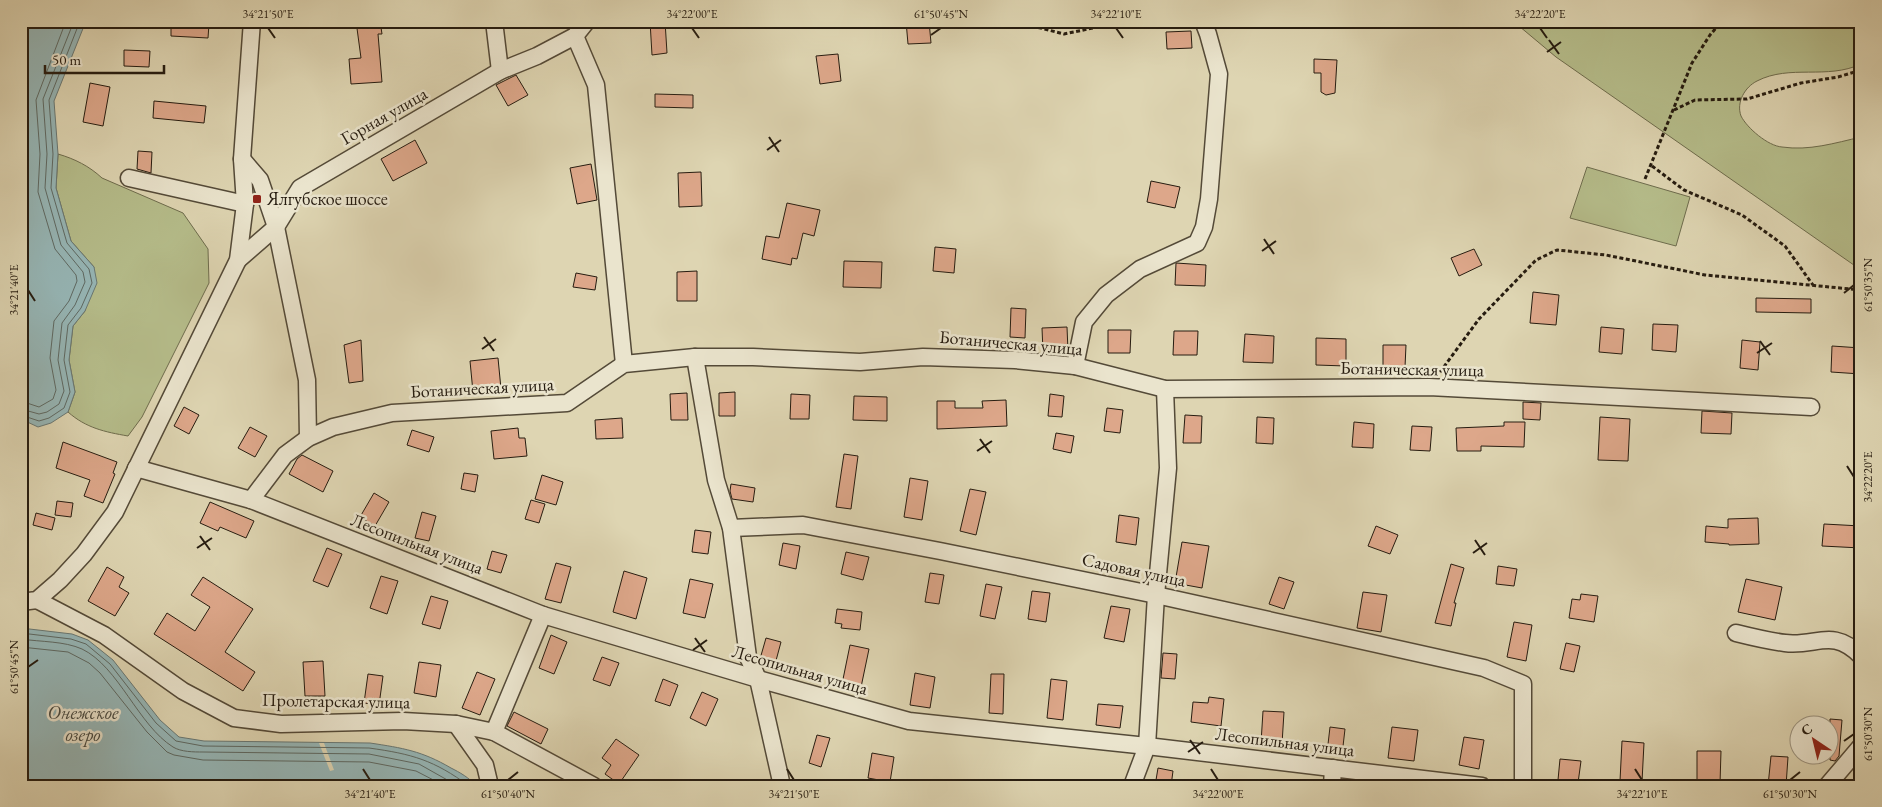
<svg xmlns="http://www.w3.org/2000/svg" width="1882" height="807" font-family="'EB Garamond',serif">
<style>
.green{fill:#b5bc8a;stroke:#6e6c4d}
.water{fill:#96b6b6;stroke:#697874}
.pier{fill:#ded5b2}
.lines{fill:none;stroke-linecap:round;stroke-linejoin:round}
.shore{stroke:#5e6963;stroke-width:1}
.building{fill:#dda78a;stroke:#261c10}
.minor-casing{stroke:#544a38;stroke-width:19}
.path{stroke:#261c10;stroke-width:3;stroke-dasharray:4 2.5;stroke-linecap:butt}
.minor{stroke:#eae4cd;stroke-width:16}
.ticks{fill:none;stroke:#261c10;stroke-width:2}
.poi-dot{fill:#8f2418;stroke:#eae4cd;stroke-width:2}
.labels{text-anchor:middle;stroke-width:5;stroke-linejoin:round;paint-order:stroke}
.street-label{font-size:18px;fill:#261c10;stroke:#eae4cd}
.poi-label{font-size:18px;fill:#261c10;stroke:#eae4cd;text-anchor:start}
.water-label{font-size:19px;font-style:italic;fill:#484a42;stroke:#eae4cd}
.neatline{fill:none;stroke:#261c10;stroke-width:2}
.ticks-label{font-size:12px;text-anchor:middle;fill:#261c10}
</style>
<rect width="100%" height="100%" fill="#ded5b2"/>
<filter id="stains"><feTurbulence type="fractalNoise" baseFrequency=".004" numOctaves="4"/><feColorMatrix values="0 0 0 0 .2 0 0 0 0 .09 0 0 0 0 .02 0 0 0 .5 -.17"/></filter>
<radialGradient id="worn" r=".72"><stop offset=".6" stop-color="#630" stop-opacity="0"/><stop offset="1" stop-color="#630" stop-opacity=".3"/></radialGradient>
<g class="green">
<path d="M1513,21H1861V64C1827,80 1790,64 1757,81C1745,87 1736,102 1741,116C1747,128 1768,146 1782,147C1809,151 1835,143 1861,137V270L1556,57Z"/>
<path d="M58,154C75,159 89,166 102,178L183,213L208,249L209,283L142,417L128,436C105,432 86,428 68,412L75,392L69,360L73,326L85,311L94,267L71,241L65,220L56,188Z"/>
<path d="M1587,167L1690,197L1676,246L1570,218Z"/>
</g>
<g class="water">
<path d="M21,21H86L54,101L58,154L56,188L71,241L94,267L97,283L85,311L73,326L69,360L75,392L68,412L51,423L38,427L21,419Z"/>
<path d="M21,628L72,634L88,640L113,660L160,720L179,737L204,741L370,743C403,748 422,751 451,768C459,772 470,778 476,786H21Z"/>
</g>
<path class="pier" d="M319,743H324L334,770L330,771Z"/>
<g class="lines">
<g class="shore">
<path d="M21,401L39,407L53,399L56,390L50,358L54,321L69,301L77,281L76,275L55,249L38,192L40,154L36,100L66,21"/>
<path d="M21,409L39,414L47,412L59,404L64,391L58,360L62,323L75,305L85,282L83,272L61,245L45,188L47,154L43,99L74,21"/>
<path d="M21,415L39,421L49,418L64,408L70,392L64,360L68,325L81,308L92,283L89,269L67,243L51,188L53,154L49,100L80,21"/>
<path d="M21,633L71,639L86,644L110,664L156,723L176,741L203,746L369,748C412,754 434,760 469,786"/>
<path d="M21,639C41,642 64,641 82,649C119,667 138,725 173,747C181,752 194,752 203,752L369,754L419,764L458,786"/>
<path d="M21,647L68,652L89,663L100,673L147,732L167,752L174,755L203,760L369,762L416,771L445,786"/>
</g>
</g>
<g class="building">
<path d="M356,21H380L382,34H378L382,82L351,84L349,59L361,58Z"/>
<path d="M650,21H665L667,53L652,55Z"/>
<path d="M906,21H929L931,43L908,44Z"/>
<path d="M171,22L209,24L208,38L171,36Z"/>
<path d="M1191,31L1192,48L1167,49L1166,32Z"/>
<path d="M124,50L150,51L149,67L124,66Z"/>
<path d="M838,54L841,81L820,84L816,56Z"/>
<path d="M1314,59L1337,60L1335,93L1326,95L1321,92V73H1314Z"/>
<path d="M516,75L528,95L508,106L496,85Z"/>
<path d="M90,83L110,87L103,126L83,122Z"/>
<path d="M655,94L693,95V108L655,107Z"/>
<path d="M154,101L206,106L204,123L153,118Z"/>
<path d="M415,140L427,163L393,181L381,159Z"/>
<path d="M138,151L152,152L151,173L137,169Z"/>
<path d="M591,164L597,200L577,204L570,168Z"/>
<path d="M701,172L702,206L679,207L678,173Z"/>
<path d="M1151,181L1180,187L1175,208L1147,202Z"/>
<path d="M787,203L820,210L814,236L803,233L797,259L792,258L791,265L762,259L766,236L779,238Z"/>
<path d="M935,247L956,249L954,273L933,271Z"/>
<path d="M1474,249L1482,265L1459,276L1451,258Z"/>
<path d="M844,261L882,262L881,288L843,287Z"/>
<path d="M1176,263L1206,265L1205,286L1175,285Z"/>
<path d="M697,271V301H677V272Z"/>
<path d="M576,273L597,277L595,290L573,287Z"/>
<path d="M1533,292L1559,295L1556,325L1530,323Z"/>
<path d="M1756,298L1811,299V313L1756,312Z"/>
<path d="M1011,308L1026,309L1025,338L1010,337Z"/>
<path d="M1653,324L1678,325L1676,352L1652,350Z"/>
<path d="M1067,327L1068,351L1043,352L1042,328Z"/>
<path d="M1601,327L1624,329L1622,354L1599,352Z"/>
<path d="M1108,330H1131L1130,353H1108Z"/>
<path d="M1174,331H1198L1197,355H1173Z"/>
<path d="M1245,334L1274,336L1273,363L1243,362Z"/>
<path d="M1316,338L1346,339V366L1316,365Z"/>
<path d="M361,340L363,381L349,383L344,345Z"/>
<path d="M1742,340L1760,342L1758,370L1740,368Z"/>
<path d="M1383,345H1406L1405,367L1383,366Z"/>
<path d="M1832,346L1861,348V374L1831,372Z"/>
<path d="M498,358L501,389L473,392L470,361Z"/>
<path d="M735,392V416H719V393Z"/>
<path d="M687,393L688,420H671L670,394Z"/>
<path d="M791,394L810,395L809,419H790Z"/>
<path d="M1050,394L1064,396L1062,417L1048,416Z"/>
<path d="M854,396L887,397V421L853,420Z"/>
<path d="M1006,400L1007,426L937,429V401H955V408H983L982,401Z"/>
<path d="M1523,402L1541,403L1540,420L1523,419Z"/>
<path d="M184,407L199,415L189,434L174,426Z"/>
<path d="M1107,408L1123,410L1120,433L1104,431Z"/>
<path d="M1702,411L1732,413L1731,434L1701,433Z"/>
<path d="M1185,415L1202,416L1201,443H1183Z"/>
<path d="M1257,417L1274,418L1273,444L1256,443Z"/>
<path d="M1600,417L1630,419L1628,461L1598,460Z"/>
<path d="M622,418L623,438L596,439L595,420Z"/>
<path d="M1354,422L1374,424L1373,448L1352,447Z"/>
<path d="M1504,422H1525L1524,447L1481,446V451H1457L1456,428L1504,426Z"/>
<path d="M1412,426L1432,427L1430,451L1410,450Z"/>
<path d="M250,427L267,436L255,457L238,448Z"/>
<path d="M518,428L519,438H525L527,456L494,459L491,431Z"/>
<path d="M412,430L434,437L429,452L407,445Z"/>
<path d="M1056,433L1074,436L1071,453L1053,449Z"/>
<path d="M63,442L117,462L113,473L115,474L103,503L84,496L90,480L56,468Z"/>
<path d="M844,454L858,456L851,509L836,507Z"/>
<path d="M302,455L333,471L323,492L289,474L297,459Z"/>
<path d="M464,473L478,475L475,492L461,489Z"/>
<path d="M542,475L563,482L556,505L535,499Z"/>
<path d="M910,478L928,481L922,520L904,517Z"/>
<path d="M731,484L755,488L753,502L732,499L730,491Z"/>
<path d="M970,489L986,492L976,535L960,531Z"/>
<path d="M374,493L389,502L375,526L360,517Z"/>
<path d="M531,500L545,504L539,523L525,519Z"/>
<path d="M57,501L73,503L71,517L55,515Z"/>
<path d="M210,502L254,521L246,538L220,527L218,531L200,523Z"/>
<path d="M422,512L436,516L429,541L415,538Z"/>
<path d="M36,513L55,518L52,530L33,525Z"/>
<path d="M1119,515L1139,518L1136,545L1116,542Z"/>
<path d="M1758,518L1759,544L1729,545V544L1705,542L1706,526L1728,528V519Z"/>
<path d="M1824,524L1861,526V548L1822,546Z"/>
<path d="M1376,526L1398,535L1390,554L1368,546Z"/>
<path d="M695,530L711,532L708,554L692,552Z"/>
<path d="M1182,542L1209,546L1202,588L1175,583Z"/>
<path d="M783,543L800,546L796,569L779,565Z"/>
<path d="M327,548L342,554L328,587L313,581Z"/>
<path d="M492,551L507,555L501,573L487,569Z"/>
<path d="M846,552L869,557L863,580L841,574Z"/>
<path d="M556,563L571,567L561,603L545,599Z"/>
<path d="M1451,564L1464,568L1454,603H1456L1451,626L1435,623Z"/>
<path d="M1498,566L1517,569L1514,586L1496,584Z"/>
<path d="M107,567L124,577L119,587L129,593L115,616L88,601Z"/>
<path d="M624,571L647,578L636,619L613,612Z"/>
<path d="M930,573L944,575L939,604L925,602Z"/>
<path d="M381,576L398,581L387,614L370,608Z"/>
<path d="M203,577L253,609L225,652L255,672L243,691L154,634L167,613L195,631L210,607L191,595Z"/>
<path d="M1279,577L1294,582L1284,609L1269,604Z"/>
<path d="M690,579L713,584L705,618L683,613Z"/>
<path d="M1746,579L1782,587L1775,620L1738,612Z"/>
<path d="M986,584L1002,587L995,619L980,616Z"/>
<path d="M1032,591L1050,593L1046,622L1028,619Z"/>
<path d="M1363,592L1387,595L1381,632L1357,628Z"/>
<path d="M1581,594L1598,596L1594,622L1569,618L1572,599L1580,600Z"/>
<path d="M431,596L448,601L440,629L422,624Z"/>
<path d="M1111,606L1130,609L1124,642L1104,638Z"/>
<path d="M837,609L862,612L860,630L841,628L842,624L835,623Z"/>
<path d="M1514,622L1532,625L1526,661L1507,657Z"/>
<path d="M551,635L567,642L554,674L539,668Z"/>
<path d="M766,638L781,642L774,668L763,665L760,659Z"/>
<path d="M1566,643L1580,646L1574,672L1560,669Z"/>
<path d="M850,645L869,649L860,692L841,689Z"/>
<path d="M1163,653L1177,654L1175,679L1161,678Z"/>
<path d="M602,657L619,663L610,686L593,680Z"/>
<path d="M323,661L325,696H305L303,662Z"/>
<path d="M419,662L441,665L436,697L414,693Z"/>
<path d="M477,672L495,679L480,715L462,708Z"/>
<path d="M915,673L935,677L930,708L910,705Z"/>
<path d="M368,674L383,676L379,705L364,703Z"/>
<path d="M991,674H1004L1003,714L989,713Z"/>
<path d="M663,679L678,685L670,706L655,701Z"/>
<path d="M1051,679L1067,681L1063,720L1047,718Z"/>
<path d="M702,692L718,699L706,726L690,718Z"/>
<path d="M1209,697L1224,699L1221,726L1191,722L1193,702L1208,703Z"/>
<path d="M1098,704L1123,706L1120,728L1096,725Z"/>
<path d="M1263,711L1284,712L1282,744L1261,743Z"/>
<path d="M514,712L548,729L541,744L507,726Z"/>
<path d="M1830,719L1842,720L1839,756L1835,761L1830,760Z"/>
<path d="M1330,727L1345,729L1342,755L1327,753Z"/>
<path d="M1392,727L1418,730L1414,761L1388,758Z"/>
<path d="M817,735L830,738L821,767L809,763Z"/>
<path d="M1464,737L1484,740L1479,769L1459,765Z"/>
<path d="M616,739L639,755L619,784L605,774L611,765L602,758Z"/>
<path d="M1622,741L1644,743L1642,782L1620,781Z"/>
<path d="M1697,751H1721L1720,784H1697Z"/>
<path d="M872,753L894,757L890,782L868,778Z"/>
<path d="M1771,756L1788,757L1786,786H1768Z"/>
<path d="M1560,759L1581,761L1578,783L1558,780Z"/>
<path d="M1158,768L1173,771L1171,786H1155Z"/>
</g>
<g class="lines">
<defs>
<g id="minor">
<path d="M494,21L500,71"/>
<path d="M575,36L596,85L624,364"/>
<path d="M242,159L260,180L276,227L307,380L308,438"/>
<path d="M129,178L245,204"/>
<path d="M238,260L276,227L300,188L500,71L537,56L575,36L587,21"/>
<path d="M695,357L716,480L731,528L748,657L758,679L782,786"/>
<path d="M1075,366L1084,322L1106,295L1140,269L1197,243L1204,227L1209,199L1219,74L1208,34L1203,21"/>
<path d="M136,468L251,500L543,615L758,679L909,721L1147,746L1482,786"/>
<path d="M251,500L285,455L308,438L333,427L392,413L567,403L624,364L695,357H753L860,362L923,357L1015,360L1075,366L1165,389L1429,387L1811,407"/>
<path d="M731,528L803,525L940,551L1156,595L1484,668L1523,684V786"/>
<path d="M37,600L104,635L183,691L234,718L281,724L403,721L456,724L494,732L594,786"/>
<path d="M21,602L37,600L60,580L84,554L115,512L238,260L245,204L242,159L252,21"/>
<path d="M1736,633C1752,637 1769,641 1785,643C1817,647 1832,627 1861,656"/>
<path d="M456,724L485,765L490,786"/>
<path d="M494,732L543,615"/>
<path d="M1132,786L1147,746L1156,595L1168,468L1165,389"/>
<path d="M1332,786L1333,768"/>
<path d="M1827,786L1861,746"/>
</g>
</defs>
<use href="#minor" class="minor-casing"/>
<g class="path">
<path d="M1013,21L1064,34L1127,21"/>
<path d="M1674,110L1695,100L1747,99L1801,83L1838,77L1861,70"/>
<path d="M1652,166L1684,190L1742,215L1785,246L1813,285"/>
<path d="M1645,179L1692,63L1710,35L1722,21"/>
<path d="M1440,372L1479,319L1536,260L1557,250L1606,255L1705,275L1861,290"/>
</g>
<use href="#minor" class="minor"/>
</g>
<path class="ticks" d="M268,28L275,38M692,28L699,38M1116,28L1123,38M1540,28L1547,38M931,35L941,28M1549,40L1559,54M1547,52L1561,42M769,137L779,152M767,150L781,140M1264,239L1274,254M1262,251L1276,241M28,290L35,301M1844,293L1854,285M484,337L494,351M1760,341L1770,355M482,349L496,339M1757,353L1772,343M980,439L990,453M977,451L992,441M1847,466L1854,477M200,536L210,550M1475,540L1485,555M197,548L212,538M1473,553L1487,543M695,638L705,652M693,650L707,640M28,667L38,660M1190,740L1200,754M1844,741L1854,734M1188,752L1203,742M363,769L370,780M787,769L794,780M1211,769L1218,780M1635,769L1642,780M508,780L518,772M1790,780L1800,772"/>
<rect class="poi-dot" x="252" y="194" width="10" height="10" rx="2.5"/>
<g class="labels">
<g class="street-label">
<text transform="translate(384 116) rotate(-30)" y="6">Горная улица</text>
<text transform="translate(1011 343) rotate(5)" y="6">Ботаническая улица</text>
<text transform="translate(1412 369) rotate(1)" y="6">Ботаническая улица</text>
<text transform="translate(482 388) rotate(-3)" y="6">Ботаническая улица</text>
<text transform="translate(417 544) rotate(21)" y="6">Лесопильная улица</text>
<text transform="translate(1134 570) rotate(12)" y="6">Садовая улица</text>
<text transform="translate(800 670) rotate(16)" y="6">Лесопильная улица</text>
<text transform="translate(336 701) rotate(1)" y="6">Пролетарская улица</text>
<text transform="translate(1285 742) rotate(7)" y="6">Лесопильная улица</text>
</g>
<g class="poi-label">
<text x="267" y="205">Ялгубское шоссе</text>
</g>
<g class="water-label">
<text x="83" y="719">Онежское<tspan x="83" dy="22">озеро</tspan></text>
</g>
</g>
<rect width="1882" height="807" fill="none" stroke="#ded5b2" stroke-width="55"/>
<g transform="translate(1814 740) rotate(325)"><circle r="24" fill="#eae4cd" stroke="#9c9481"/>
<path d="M0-4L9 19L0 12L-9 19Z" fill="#8f2418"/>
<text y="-8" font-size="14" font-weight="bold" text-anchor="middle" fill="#261c10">С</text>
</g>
<path d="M45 65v8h119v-8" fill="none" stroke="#261c10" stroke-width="2.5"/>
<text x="52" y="65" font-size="15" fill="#261c10" stroke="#eae4cd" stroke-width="4" paint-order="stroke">50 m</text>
<rect x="28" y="28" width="1826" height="752" class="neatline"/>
<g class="ticks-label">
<text x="268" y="18">34°21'50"E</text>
<text x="692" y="18">34°22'00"E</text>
<text x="941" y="18">61°50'45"N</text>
<text x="1116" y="18">34°22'10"E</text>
<text x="1540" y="18">34°22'20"E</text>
<text transform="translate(1868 285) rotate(-90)" y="4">61°50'35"N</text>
<text transform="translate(14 290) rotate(-90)" y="4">34°21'40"E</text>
<text transform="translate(1868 477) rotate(-90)" y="4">34°22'20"E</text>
<text transform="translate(14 667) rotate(-90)" y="4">61°50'45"N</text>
<text transform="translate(1868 734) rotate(-90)" y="4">61°50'30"N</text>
<text x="370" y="798">34°21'40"E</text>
<text x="508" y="798">61°50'40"N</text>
<text x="794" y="798">34°21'50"E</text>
<text x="1218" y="798">34°22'00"E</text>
<text x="1642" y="798">34°22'10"E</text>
<text x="1790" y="798">61°50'30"N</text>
</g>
<rect width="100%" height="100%" filter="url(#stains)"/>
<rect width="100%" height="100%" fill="url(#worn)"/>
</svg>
